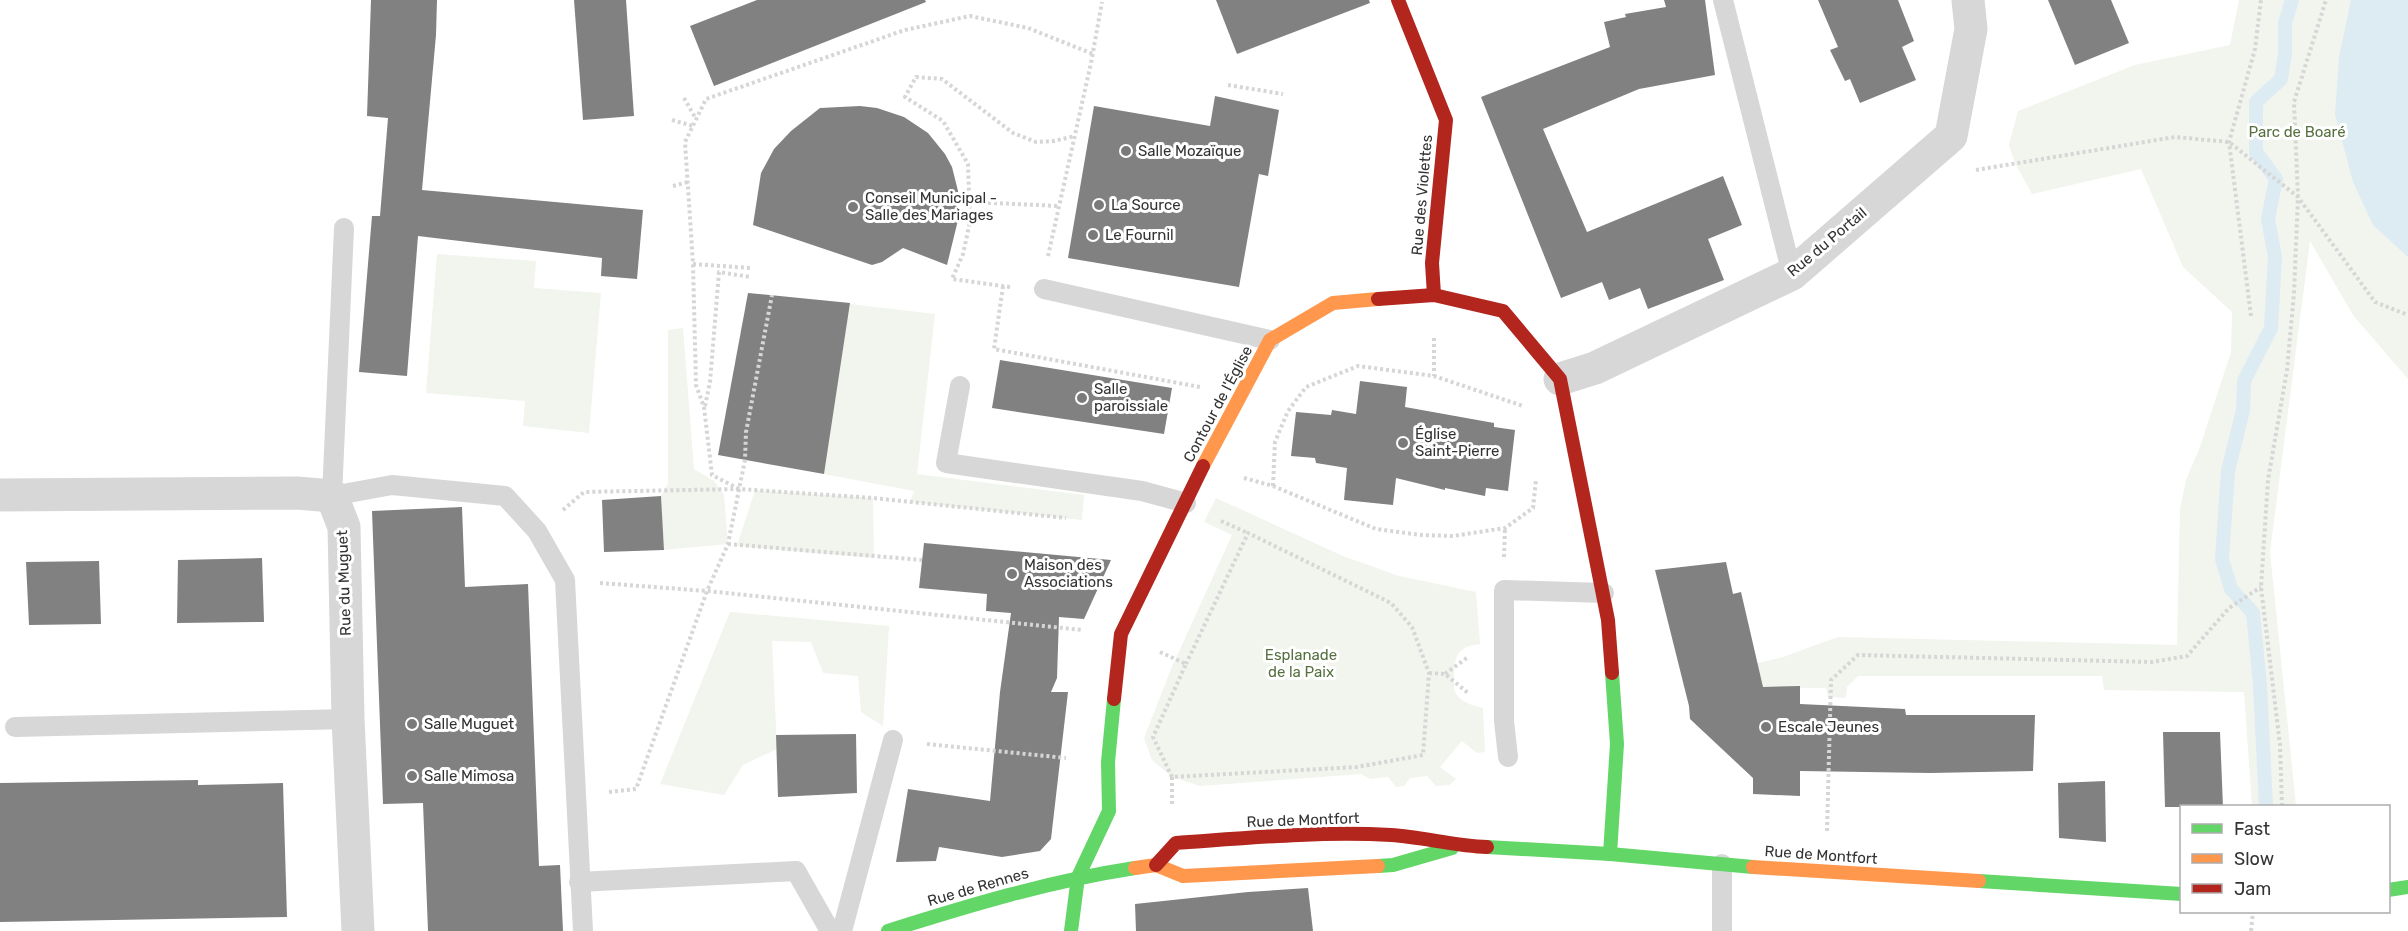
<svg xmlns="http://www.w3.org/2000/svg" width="2408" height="931" font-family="Rubik,sans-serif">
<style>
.green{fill:#f1f5ed}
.water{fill:#ddebf3}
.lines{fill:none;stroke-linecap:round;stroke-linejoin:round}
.stream{stroke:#ddebf3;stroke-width:14}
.building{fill:#818181}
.path{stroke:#d6d6d6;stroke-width:4;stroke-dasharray:3 3;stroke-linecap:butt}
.lane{stroke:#d7d7d7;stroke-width:20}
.street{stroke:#d7d7d7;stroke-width:33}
.fast{stroke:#63d668;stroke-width:14}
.slow{stroke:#ff974d;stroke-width:14}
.jam{stroke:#b3261e;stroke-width:14}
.poi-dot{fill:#7a7a7a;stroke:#fff;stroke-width:2}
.labels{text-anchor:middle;stroke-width:6;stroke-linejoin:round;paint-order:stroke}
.park-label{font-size:15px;fill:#56703f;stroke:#fff}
.poi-label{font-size:15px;fill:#333;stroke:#fff;text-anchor:start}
.street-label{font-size:15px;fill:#333;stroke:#fff}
</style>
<rect width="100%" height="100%" fill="#fff"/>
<g class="green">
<path d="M2239,0H2408V379L2353,315L2310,241L2270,552L2296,806H2252L2244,692L2104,690L2102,676H1858L1847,687L1846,698L1828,697L1826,688L1683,687L1684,681L1783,657L1838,637L2177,645L2180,509L2186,480L2200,447L2231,352L2232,312L2183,267L2141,169L2032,194L2015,163L2009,145L2018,111L2135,65L2230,45Z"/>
<path d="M437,254L536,261L534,288L601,293L589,433L523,426L525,401L426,393Z"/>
<path d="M850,304L935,314L917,474L1084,495L1082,520L910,502L914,491L824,474Z"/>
<path d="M683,328L694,469L714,481L724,495L728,544L664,550L661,496L668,483V330Z"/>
<path d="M755,490L873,498L874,558L737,546Z"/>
<path d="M1216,498L1343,556L1399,576L1476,592L1480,644C1458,646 1454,656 1454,676C1454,683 1453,690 1457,695C1464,704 1473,705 1483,708L1485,752L1477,753L1462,741L1440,767L1456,779L1449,785L1436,786L1427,776L1410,778L1404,786L1396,787L1388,777L1370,779L1361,774L1200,786L1172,777L1152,760L1144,738L1171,669L1232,535L1204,522Z"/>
<path d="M730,612L889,626L883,726L861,712L858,676L823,673L811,642L772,641L777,749L743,765L724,795L660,784Z"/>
</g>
<path class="water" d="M2351,0H2408V257L2373,225L2353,182L2335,114L2339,57Z"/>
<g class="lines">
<path class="stream" d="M2266,806L2260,685L2253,613L2231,589L2222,559L2228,471L2243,410L2244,381L2271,328L2275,257L2268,219L2276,179L2256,152V102L2281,79L2285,54V23L2292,0"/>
</g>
<g class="building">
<path d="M371,0H437L436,35L422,190L643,210L637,279L601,276L602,258L418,236L407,376L359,372L372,216H380L388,118L367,116Z"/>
<path d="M574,0H626L634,116L583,120Z"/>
<path d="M757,0H925L926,2L714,86L690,26Z"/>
<path d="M1216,0H1369L1370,3L1237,54Z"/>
<path d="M1664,0H1705L1715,75L1639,89L1543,129L1587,232L1723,176L1742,225L1708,239L1724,280L1648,309L1640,288L1609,300L1602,282L1561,298L1481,97L1610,47L1604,22L1626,17L1625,14L1666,7Z"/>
<path d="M1818,0H1898L1914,41L1902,47L1916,80L1860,103L1850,79L1845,81L1830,50L1838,47Z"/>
<path d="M2048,0H2111L2129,43L2075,65Z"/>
<path d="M1215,96L1279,110L1268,176L1259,174L1239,287L1068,258L1094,106L1210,126Z"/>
<path d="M860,106L877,108L904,117L928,133L945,154L952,167L958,191V220L947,265L903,248L882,262L872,265L753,225L761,173L774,149L791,131L820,108Z"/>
<path d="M748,293L850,303L824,474L718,455Z"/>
<path d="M1000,360L1172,388L1164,434L992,408Z"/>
<path d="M1360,381L1407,387L1405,407L1494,423V427L1515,430L1508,491L1486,488L1485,496L1445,488V490L1396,478L1393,505L1344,500L1347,468L1316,463L1315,458L1291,456L1296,412L1331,415L1332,410L1356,414Z"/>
<path d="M661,496L664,550L604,552L602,500Z"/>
<path d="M462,507L465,587L528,584L539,866L560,865L563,931H428L423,803L383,804L372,511Z"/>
<path d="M924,543L1111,560L1084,619L1059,617L1057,678L1051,692H1068L1051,839L1040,851L1002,857L939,847L936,861L896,862L908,789L990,801L1000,692L1011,613L986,611L987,594L919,588Z"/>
<path d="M262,558L264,622L177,623L178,560Z"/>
<path d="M99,561L101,624L29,625L26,562Z"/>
<path d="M1726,562L1733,594L1741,592L1763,687L1800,686V704L1905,709L1906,715H2035L2033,771L1930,773L1800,771V796L1753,794V778L1690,719L1689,706L1655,570Z"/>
<path d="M2163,732H2220L2223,807H2165Z"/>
<path d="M856,734L857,793L778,797L776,735Z"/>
<path d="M198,780V785L283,783L287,917L0,922V783Z"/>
<path d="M2105,781L2106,842L2059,838L2058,783Z"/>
<path d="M1308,888L1313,931H1136L1135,904L1248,892Z"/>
</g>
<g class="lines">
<g class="path">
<path d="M1228,85L1283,94"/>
<path d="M684,98L696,119"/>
<path d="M672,120L693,126"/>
<path d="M1976,170L2175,137L2229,142L2298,197L2375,302L2408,315"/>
<path d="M673,186L688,182"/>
<path d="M970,202L1059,206"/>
<path d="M1048,256L1091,63L1102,2"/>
<path d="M693,264L750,268"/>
<path d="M1003,286L994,349L1200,387"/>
<path d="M1010,287L952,279L963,254L970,222L968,164L943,121L905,97L916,77L942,79L1013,133L1036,142L1054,141L1075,136"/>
<path d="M2251,316L2229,142L2255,49L2261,0"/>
<path d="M1434,338V376"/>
<path d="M705,406L710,382L719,272L750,277"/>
<path d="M1244,478L1273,486L1376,529L1421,535L1453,536L1505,528L1533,508L1536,480"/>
<path d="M1273,486L1275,442L1288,411L1306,387L1358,366L1434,376L1523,406"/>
<path d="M739,489L712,475L704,407L696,385L693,264L685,142L706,99L905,30L970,16L1028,28L1093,54"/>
<path d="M563,510L584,492L739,489L873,498L1066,518"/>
<path d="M1221,521L1248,533"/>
<path d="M728,544L922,560"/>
<path d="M1504,557L1505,528"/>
<path d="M600,583L707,591L1082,630"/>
<path d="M1160,652L1186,664L1153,737L1172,777L1357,767L1423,755L1429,673L1412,627L1391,603L1248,533L1186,664"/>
<path d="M1429,673L1445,674L1468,693"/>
<path d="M1445,674L1468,657"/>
<path d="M927,744L1066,758"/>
<path d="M1172,777V804"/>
<path d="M609,792L636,789L707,591L728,544L745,460L746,432L772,295"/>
<path d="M2282,806L2280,745L2261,587L2268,480L2287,370L2294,293L2298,197L2294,102L2326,0"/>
<path d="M1827,831L1831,680L1858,655L2152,662L2187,656L2229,608L2261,587"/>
<path d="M2251,931L2253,912"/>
</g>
<g class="lane">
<path d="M1723,0L1792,274"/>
<path d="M344,228L332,496L392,485L505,496L537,531L565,580L583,931"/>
<path d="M1044,289L1270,340"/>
<path d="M960,386L946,463L1142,491L1186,503"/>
<path d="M15,727L348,719"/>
<path d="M1508,757L1504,721V590L1604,593"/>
<path d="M579,882L796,871L830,931"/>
<path d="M842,931L893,740"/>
<path d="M1722,931V864"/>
</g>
<g class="street">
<path d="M1560,379L1595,368L1792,274L1951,136L1971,29L1968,0"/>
<path d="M0,495L297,493L332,496L344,527L348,719L358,931"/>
</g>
<g class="fast">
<path d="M1487,847L1610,854L1753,867"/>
<path d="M1610,854L1617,744L1612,673"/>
<path d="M1378,866L1393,865L1452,848"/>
<path d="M1979,881L2182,894"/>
<path d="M2388,890L2408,887"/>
<path d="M888,931C970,905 1050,881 1135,868"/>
<path d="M1071,931L1078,877L1109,811L1108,762L1114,699"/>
</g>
<g class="slow">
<path d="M1203,466L1270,340L1333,303L1378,299"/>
<path d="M1753,867L1979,881"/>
<path d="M1135,868L1156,865L1183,876L1378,866"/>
</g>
<g class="jam">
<path d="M1398,0L1446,120L1432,263L1434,295"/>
<path d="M1378,299L1434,295L1503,311L1560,379L1608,620L1612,673"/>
<path d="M1114,699L1121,634L1203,466"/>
<path d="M1156,865L1176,843C1247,838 1320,831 1391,835C1423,837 1455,846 1487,847"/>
</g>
</g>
<g class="poi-dot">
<circle cx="1126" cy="151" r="6"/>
<circle cx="1099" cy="205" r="6"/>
<circle cx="853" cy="207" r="6"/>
<circle cx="1093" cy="235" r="6"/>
<circle cx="1082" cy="398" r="6"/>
<circle cx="1403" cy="443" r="6"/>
<circle cx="1012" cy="574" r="6"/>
<circle cx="412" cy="724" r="6"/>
<circle cx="1766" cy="727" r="6"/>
<circle cx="412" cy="776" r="6"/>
</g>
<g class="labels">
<g class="park-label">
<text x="2297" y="137">Parc de Boaré</text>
<text x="1301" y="660">Esplanade<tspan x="1301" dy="17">de la Paix</tspan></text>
</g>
<g class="poi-label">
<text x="1138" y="156">Salle Mozaïque</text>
<text x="865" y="203">Conseil Municipal -<tspan x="865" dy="17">Salle des Mariages</tspan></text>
<text x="1111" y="210">La Source</text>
<text x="1105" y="240">Le Fournil</text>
<text x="1094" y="394">Salle<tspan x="1094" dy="17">paroissiale</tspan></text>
<text x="1415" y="439">Église<tspan x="1415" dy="17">Saint-Pierre</tspan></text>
<text x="1024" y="570">Maison des<tspan x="1024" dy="17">Associations</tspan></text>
<text x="424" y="729">Salle Muguet</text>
<text x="1778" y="732">Escale Jeunes</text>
<text x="424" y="781">Salle Mimosa</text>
</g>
<g class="street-label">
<text transform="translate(1422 195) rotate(-85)" y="5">Rue des Violettes</text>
<text transform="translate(1827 242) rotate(-40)" y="5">Rue du Portail</text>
<text transform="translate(1218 404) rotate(-62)" y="5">Contour de l'Église</text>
<text transform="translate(344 583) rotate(-92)" y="5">Rue du Muguet</text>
<text transform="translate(1303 820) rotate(-2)" y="5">Rue de Montfort</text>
<text transform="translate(1821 855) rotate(4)" y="5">Rue de Montfort</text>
<text transform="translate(978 887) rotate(-16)" y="5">Rue de Rennes</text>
</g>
</g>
<rect x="2180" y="805" width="210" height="108" fill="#ffffff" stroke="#adadad" stroke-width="1.5"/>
<rect x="2192" y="824" width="30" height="9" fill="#63d668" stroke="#adadad" stroke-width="1.5"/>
<text x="2234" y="835" font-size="18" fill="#333333">Fast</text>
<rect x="2192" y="854" width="30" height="9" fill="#ff974d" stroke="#adadad" stroke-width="1.5"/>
<text x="2234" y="865" font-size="18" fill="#333333">Slow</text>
<rect x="2192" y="884" width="30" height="9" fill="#b3261e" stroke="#adadad" stroke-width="1.5"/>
<text x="2234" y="895" font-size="18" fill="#333333">Jam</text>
</svg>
